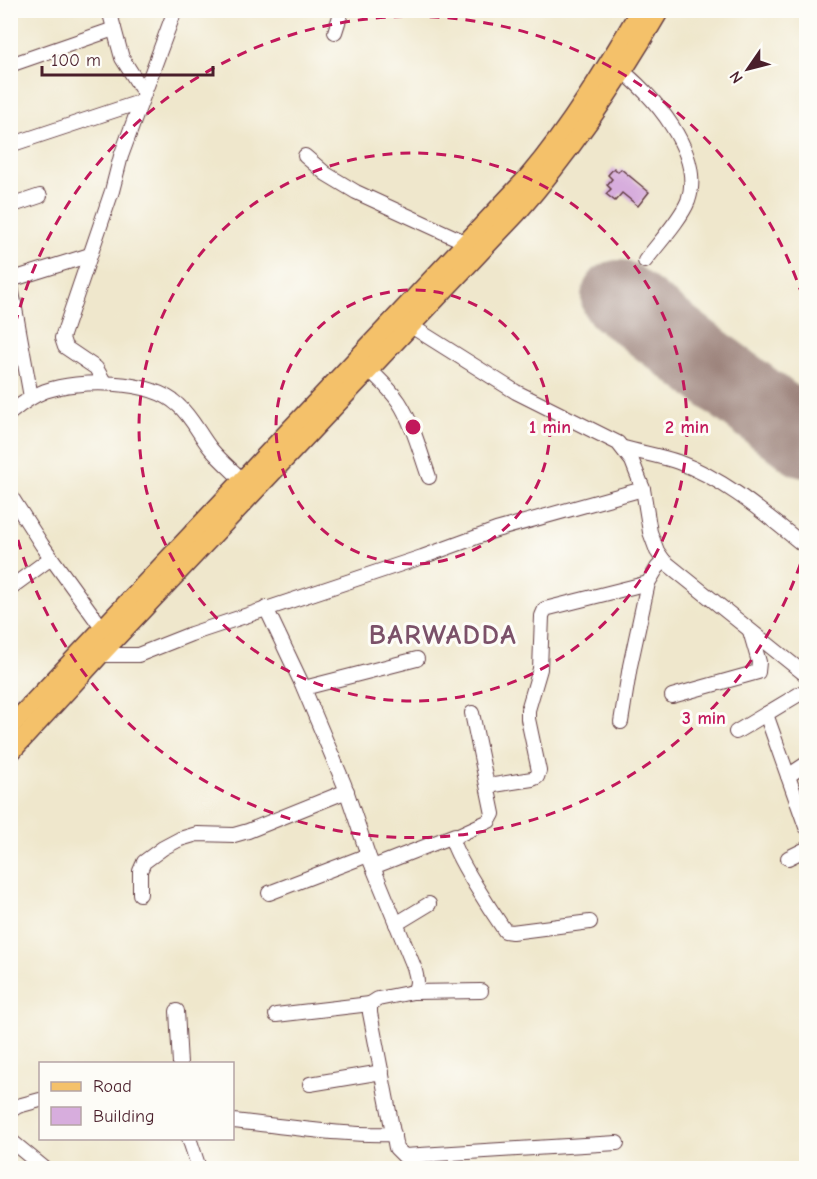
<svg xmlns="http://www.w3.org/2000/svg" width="817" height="1179" font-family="'Comic Neue',sans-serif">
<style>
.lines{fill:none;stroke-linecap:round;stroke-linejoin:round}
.runway{stroke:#9c837c;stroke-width:76}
.building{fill:#d7addd}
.minor-casing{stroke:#633d43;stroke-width:16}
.major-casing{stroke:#633d43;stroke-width:21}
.minor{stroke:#fff;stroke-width:14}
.major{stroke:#f4c16a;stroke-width:18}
.ring{fill:none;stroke:#c2185b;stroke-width:3;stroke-dasharray:10 8}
.labels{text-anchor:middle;stroke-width:6;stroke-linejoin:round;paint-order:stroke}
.district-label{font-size:28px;font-weight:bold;letter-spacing:1.5px;fill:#7b5169;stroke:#fdfcf7}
.centre{fill:#c2185b;stroke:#fdfcf7;stroke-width:3}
.ring-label{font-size:18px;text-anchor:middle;font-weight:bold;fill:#c2185b;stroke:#fdfcf7;stroke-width:6;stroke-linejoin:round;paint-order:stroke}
</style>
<rect width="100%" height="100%" fill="#fdfcf7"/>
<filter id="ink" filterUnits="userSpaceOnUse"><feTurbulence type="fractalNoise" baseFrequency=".0167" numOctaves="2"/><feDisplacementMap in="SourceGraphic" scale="12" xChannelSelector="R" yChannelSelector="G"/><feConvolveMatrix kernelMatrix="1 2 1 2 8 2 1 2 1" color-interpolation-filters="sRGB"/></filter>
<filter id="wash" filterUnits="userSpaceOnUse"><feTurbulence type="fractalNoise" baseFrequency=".008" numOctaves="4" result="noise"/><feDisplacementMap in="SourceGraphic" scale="24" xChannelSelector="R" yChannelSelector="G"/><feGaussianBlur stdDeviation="1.35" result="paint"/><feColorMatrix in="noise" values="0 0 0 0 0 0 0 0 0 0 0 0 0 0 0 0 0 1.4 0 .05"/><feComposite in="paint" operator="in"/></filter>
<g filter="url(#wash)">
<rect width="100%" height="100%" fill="#efe7cc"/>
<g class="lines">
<path class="runway" d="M619,298L806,440"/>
</g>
<g id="blocks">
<path class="building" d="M614,168L618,172L621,169L649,192L638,206L622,193L615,201L606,194L611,189L607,185L612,179L608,175Z"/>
</g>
</g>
<g filter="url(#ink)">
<use href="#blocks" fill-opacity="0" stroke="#633d43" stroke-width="1.5"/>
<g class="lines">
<defs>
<g id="minor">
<path d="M109,10L122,58L144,93"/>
<path d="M335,32L342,10"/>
<path d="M10,65L114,29"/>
<path d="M617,67C652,93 705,154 688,201C681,219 657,245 645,261"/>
<path d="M10,145L140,102"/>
<path d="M305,156L326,174L356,192L467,243L473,248"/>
<path d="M10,206L40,196"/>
<path d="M10,280L90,255"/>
<path d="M10,281L31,397"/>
<path d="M411,326L516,392L618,443L632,461L643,489L650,532L657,551L664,561L806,675"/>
<path d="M370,370C380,380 391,390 399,402C413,424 420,452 429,477"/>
<path d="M104,382L96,368L65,347L62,338L112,191L121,156L175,10"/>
<path d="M10,413C21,404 32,396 45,391C79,379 150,379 178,405C192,417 199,434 211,449C220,460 233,471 243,481"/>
<path d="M624,448C642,453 661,456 678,462C727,480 766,515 806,547"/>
<path d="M10,495L42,545L102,628"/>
<path d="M10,588L51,558"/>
<path d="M266,608L302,684L344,784L368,855L414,967C416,976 420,984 413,992L378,999L370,1004V1013L396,1148L404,1156L617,1143"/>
<path d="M100,655H138L191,634L422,557L496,530L643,489"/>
<path d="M304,688L417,659"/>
<path d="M672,696L758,672L759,662L750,631"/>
<path d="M472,713L493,814L489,821L452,838C453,853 494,915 505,931L512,932L590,922"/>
<path d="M766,714L806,827"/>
<path d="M621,722L630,666L648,583L657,568L664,561"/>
<path d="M736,732L806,690"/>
<path d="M788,776L806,764"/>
<path d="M488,786L532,779L537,777L539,771L528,719V710L540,669L542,616L545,609L648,583"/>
<path d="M788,858L806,849"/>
<path d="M373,867L455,835"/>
<path d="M269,893L368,855"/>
<path d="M140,894V871L144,862L163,848L180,839L197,834L234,835L248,831L347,791"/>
<path d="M396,924L429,904"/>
<path d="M413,992L481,991"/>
<path d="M177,1011L180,1064"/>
<path d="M276,1015L370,1004"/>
<path d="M310,1084L382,1072"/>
<path d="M10,1111L18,1106L40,1100"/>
<path d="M232,1121C286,1126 340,1136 394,1134"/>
<path d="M189,1138L199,1168"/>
<path d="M10,1140L44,1168"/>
</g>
<g id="major">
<path d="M10,727L528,177C571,126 606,68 640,10"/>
<path d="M10,753L100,655L517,213C572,151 618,82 660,10"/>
</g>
</defs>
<use href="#minor" class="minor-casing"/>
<use href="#major" class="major-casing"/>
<use href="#minor" class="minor"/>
<use href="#major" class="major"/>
</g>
</g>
<g class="ring">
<circle cx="413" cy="427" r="137"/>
<circle cx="413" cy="427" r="274"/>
<path d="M806 547A411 411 0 0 1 11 512M11 342A411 411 0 0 1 806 307"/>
</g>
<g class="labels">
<g class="district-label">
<text x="443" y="644">BARWADDA</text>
</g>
</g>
<circle cx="413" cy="427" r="9" class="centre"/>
<g class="ring-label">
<text x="550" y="433">1 min</text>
<text x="687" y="433">2 min</text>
<text x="704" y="724">3 min</text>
</g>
<rect width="817" height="1179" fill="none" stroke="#fdfcf7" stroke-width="36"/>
<rect x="39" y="1062" width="195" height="78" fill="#fdfcf7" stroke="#b5a4a5" stroke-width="1.5"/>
<rect x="51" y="1082" width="30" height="9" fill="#f4c16a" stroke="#b5a4a5" stroke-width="1.5"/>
<text x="93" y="1092" font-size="18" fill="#4a1f2b">Road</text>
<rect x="51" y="1107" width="30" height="18" fill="#d7addd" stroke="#b5a4a5" stroke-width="1.5"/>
<text x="93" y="1122" font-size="18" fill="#4a1f2b">Building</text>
<g transform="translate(748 69) rotate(235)" stroke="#fdfcf7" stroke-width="4.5" paint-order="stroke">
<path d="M0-4.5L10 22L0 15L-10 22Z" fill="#4a1f2b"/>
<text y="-9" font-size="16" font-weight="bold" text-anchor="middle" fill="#4a1f2b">N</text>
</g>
<path d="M42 66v9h171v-9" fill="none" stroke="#4a1f2b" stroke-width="3"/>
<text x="51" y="66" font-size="18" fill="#4a1f2b" stroke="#fdfcf7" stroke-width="4.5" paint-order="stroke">100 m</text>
</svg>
